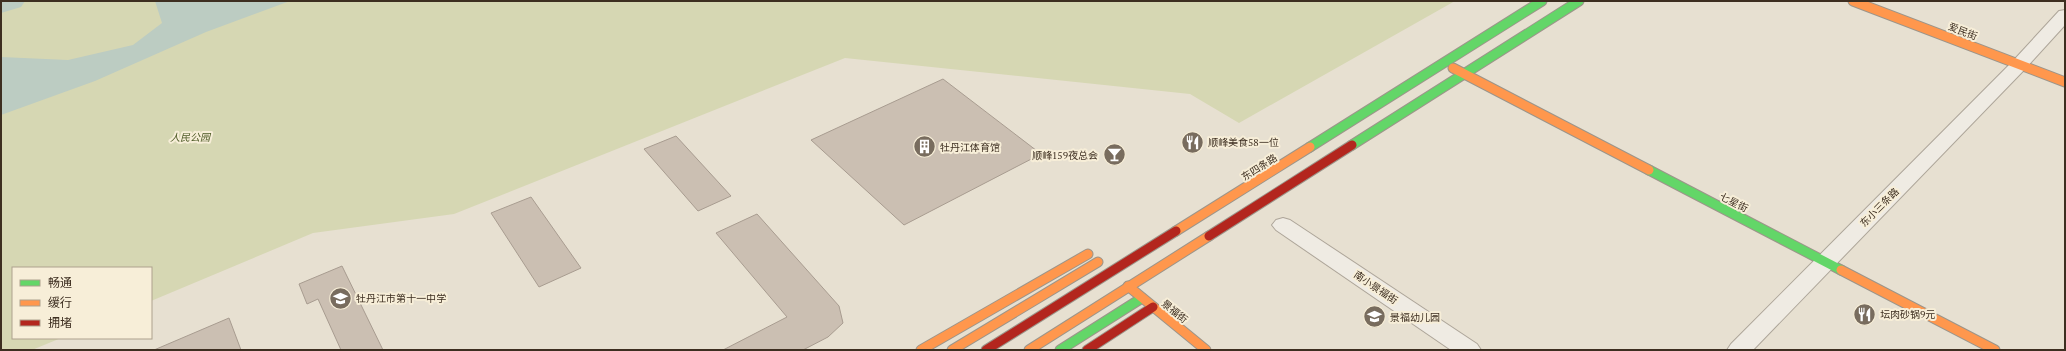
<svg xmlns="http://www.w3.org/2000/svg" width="2066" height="351" font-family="'PT Serif','Noto Sans SC',serif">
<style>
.green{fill:#d6d7b3}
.water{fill:#bcccc2}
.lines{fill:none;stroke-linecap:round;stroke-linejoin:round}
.river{fill:#bcccc2;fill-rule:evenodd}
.building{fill:#cbbfb2;stroke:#a89c90}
.street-casing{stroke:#ada599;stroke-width:2}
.fast-casing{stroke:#9c958a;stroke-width:11}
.slow-casing{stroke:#9c958a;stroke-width:11}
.jam-casing{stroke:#9c958a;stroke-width:11}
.street{fill:#efebe3;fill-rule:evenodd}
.fast{stroke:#63d668;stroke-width:9}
.slow{stroke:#ff974d;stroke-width:9}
.jam{stroke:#b3261e;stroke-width:9}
.labels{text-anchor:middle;stroke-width:4;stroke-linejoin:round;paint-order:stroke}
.street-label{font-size:10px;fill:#3d2e20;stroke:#f7eed8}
.park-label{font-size:10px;font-style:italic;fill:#4d5a26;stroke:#f7eed8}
.poi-label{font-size:10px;fill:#3d2e20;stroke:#f7eed8;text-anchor:start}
</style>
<rect width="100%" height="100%" fill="#e7e0d1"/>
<path class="green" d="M1,1H1455L1239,123L1190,94L845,58L454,214L313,233L151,301V268H13V338H61L32,350H1Z"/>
<path class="water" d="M155,1H290L206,32L95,81L1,115V57L68,60L133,45L162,23Z"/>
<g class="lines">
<path class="river" d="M1,1H25L21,7L1,13Z"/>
</g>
<g class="building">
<path d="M943,79L1041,154L904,225L811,140Z"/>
<path d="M676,136L731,196L698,211L644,149Z"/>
<path d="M531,197L581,268L539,287L491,213Z"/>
<path d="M757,214L839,306L843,323L828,337L803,350H723L787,317L716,233Z"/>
<path d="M342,266L383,350H341L318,299L307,304L299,284Z"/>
<path d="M229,318L241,350H154Z"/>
</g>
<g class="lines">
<defs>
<g id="street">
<path d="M2065,10V25L2025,69L1753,350H1727L1731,344L2013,61L2059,11Z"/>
<path d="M1283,218L1290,220L1477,344L1481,350H1451L1276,230L1272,225L1276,220Z"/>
</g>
<g id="fast">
<path d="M1352,145L1579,1"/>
<path d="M1310,147L1542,1"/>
<path d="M1649,170L1841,270"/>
<path d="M1060,350L1142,298"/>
</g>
<g id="slow">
<path d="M1853,1L2065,82"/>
<path d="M1453,68L1649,170"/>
<path d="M1176,231L1310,147"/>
<path d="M1841,270L1995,350"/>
<path d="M1128,286L1206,350"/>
<path d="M921,350L1088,254"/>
<path d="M952,350L1098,262"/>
<path d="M1029,350L1209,236"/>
</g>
<g id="jam">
<path d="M1209,236L1352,145"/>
<path d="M986,350L1176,231"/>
<path d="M1087,350L1153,307"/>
</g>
</defs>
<use href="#street" class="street-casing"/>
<use href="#fast" class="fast-casing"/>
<use href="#slow" class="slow-casing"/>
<use href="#jam" class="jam-casing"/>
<use href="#street" class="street"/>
<use href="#fast" class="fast"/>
<use href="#slow" class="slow"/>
<use href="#jam" class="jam"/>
</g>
<defs>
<symbol id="restaurant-disc" viewBox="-11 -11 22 22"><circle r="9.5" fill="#786c5e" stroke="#f7eed8"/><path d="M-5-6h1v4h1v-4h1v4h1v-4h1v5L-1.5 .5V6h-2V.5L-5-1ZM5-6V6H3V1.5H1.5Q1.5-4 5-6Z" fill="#fff"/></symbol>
<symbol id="building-disc" viewBox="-11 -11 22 22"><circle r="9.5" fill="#786c5e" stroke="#f7eed8"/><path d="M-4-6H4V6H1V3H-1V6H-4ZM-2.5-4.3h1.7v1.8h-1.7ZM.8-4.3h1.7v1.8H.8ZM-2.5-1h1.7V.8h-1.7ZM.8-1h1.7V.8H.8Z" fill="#fff"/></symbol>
<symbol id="bar-disc" viewBox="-11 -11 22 22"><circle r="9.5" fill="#786c5e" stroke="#f7eed8"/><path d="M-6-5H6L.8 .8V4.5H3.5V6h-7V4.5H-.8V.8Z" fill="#fff"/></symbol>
<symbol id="school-disc" viewBox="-11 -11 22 22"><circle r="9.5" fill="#786c5e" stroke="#f7eed8"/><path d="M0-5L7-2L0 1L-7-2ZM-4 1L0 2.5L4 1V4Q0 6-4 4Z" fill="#fff"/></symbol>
</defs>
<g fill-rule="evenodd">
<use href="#restaurant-disc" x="1180" y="130" width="25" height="25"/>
<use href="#building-disc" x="912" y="134" width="25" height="25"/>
<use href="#bar-disc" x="1102" y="142" width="25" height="25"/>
<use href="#school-disc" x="328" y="286" width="25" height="25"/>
<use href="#restaurant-disc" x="1852" y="302" width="25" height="25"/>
<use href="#school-disc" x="1362" y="304" width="25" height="25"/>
</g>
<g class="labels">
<g class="street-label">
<text transform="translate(1963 31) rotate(21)" y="4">爱民街</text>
<text transform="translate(1259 167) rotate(-32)" y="4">东四条路</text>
<text transform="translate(1734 202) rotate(27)" y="4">七星街</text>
<text transform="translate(1879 207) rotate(-45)" y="4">东小三条路</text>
<text transform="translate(1376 287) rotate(34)" y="4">南小景福街</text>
<text transform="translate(1175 311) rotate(39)" y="4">景福街</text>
</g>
<g class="park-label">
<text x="190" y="141">人民公园</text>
</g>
<g class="poi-label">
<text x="1208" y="146">顺峰美食58一位</text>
<text x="940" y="151">牡丹江体育馆</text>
<text x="1098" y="159" text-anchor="end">顺峰159夜总会</text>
<text x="356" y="302">牡丹江市第十一中学</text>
<text x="1880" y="318">坛肉砂锅9元</text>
<text x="1390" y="321">景福幼儿园</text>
</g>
</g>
<rect width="2066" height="351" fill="none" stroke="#3d2e20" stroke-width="4"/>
<rect x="12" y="267" width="140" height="72" fill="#f7eed8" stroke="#ada18e"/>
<rect x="20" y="280" width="20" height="6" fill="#63d668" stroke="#ada18e"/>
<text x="48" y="287" font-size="12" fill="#3d2e20">畅通</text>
<rect x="20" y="300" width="20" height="6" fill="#ff974d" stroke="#ada18e"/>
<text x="48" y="307" font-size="12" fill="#3d2e20">缓行</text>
<rect x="20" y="320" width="20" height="6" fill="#b3261e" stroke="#ada18e"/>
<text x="48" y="327" font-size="12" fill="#3d2e20">拥堵</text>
</svg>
